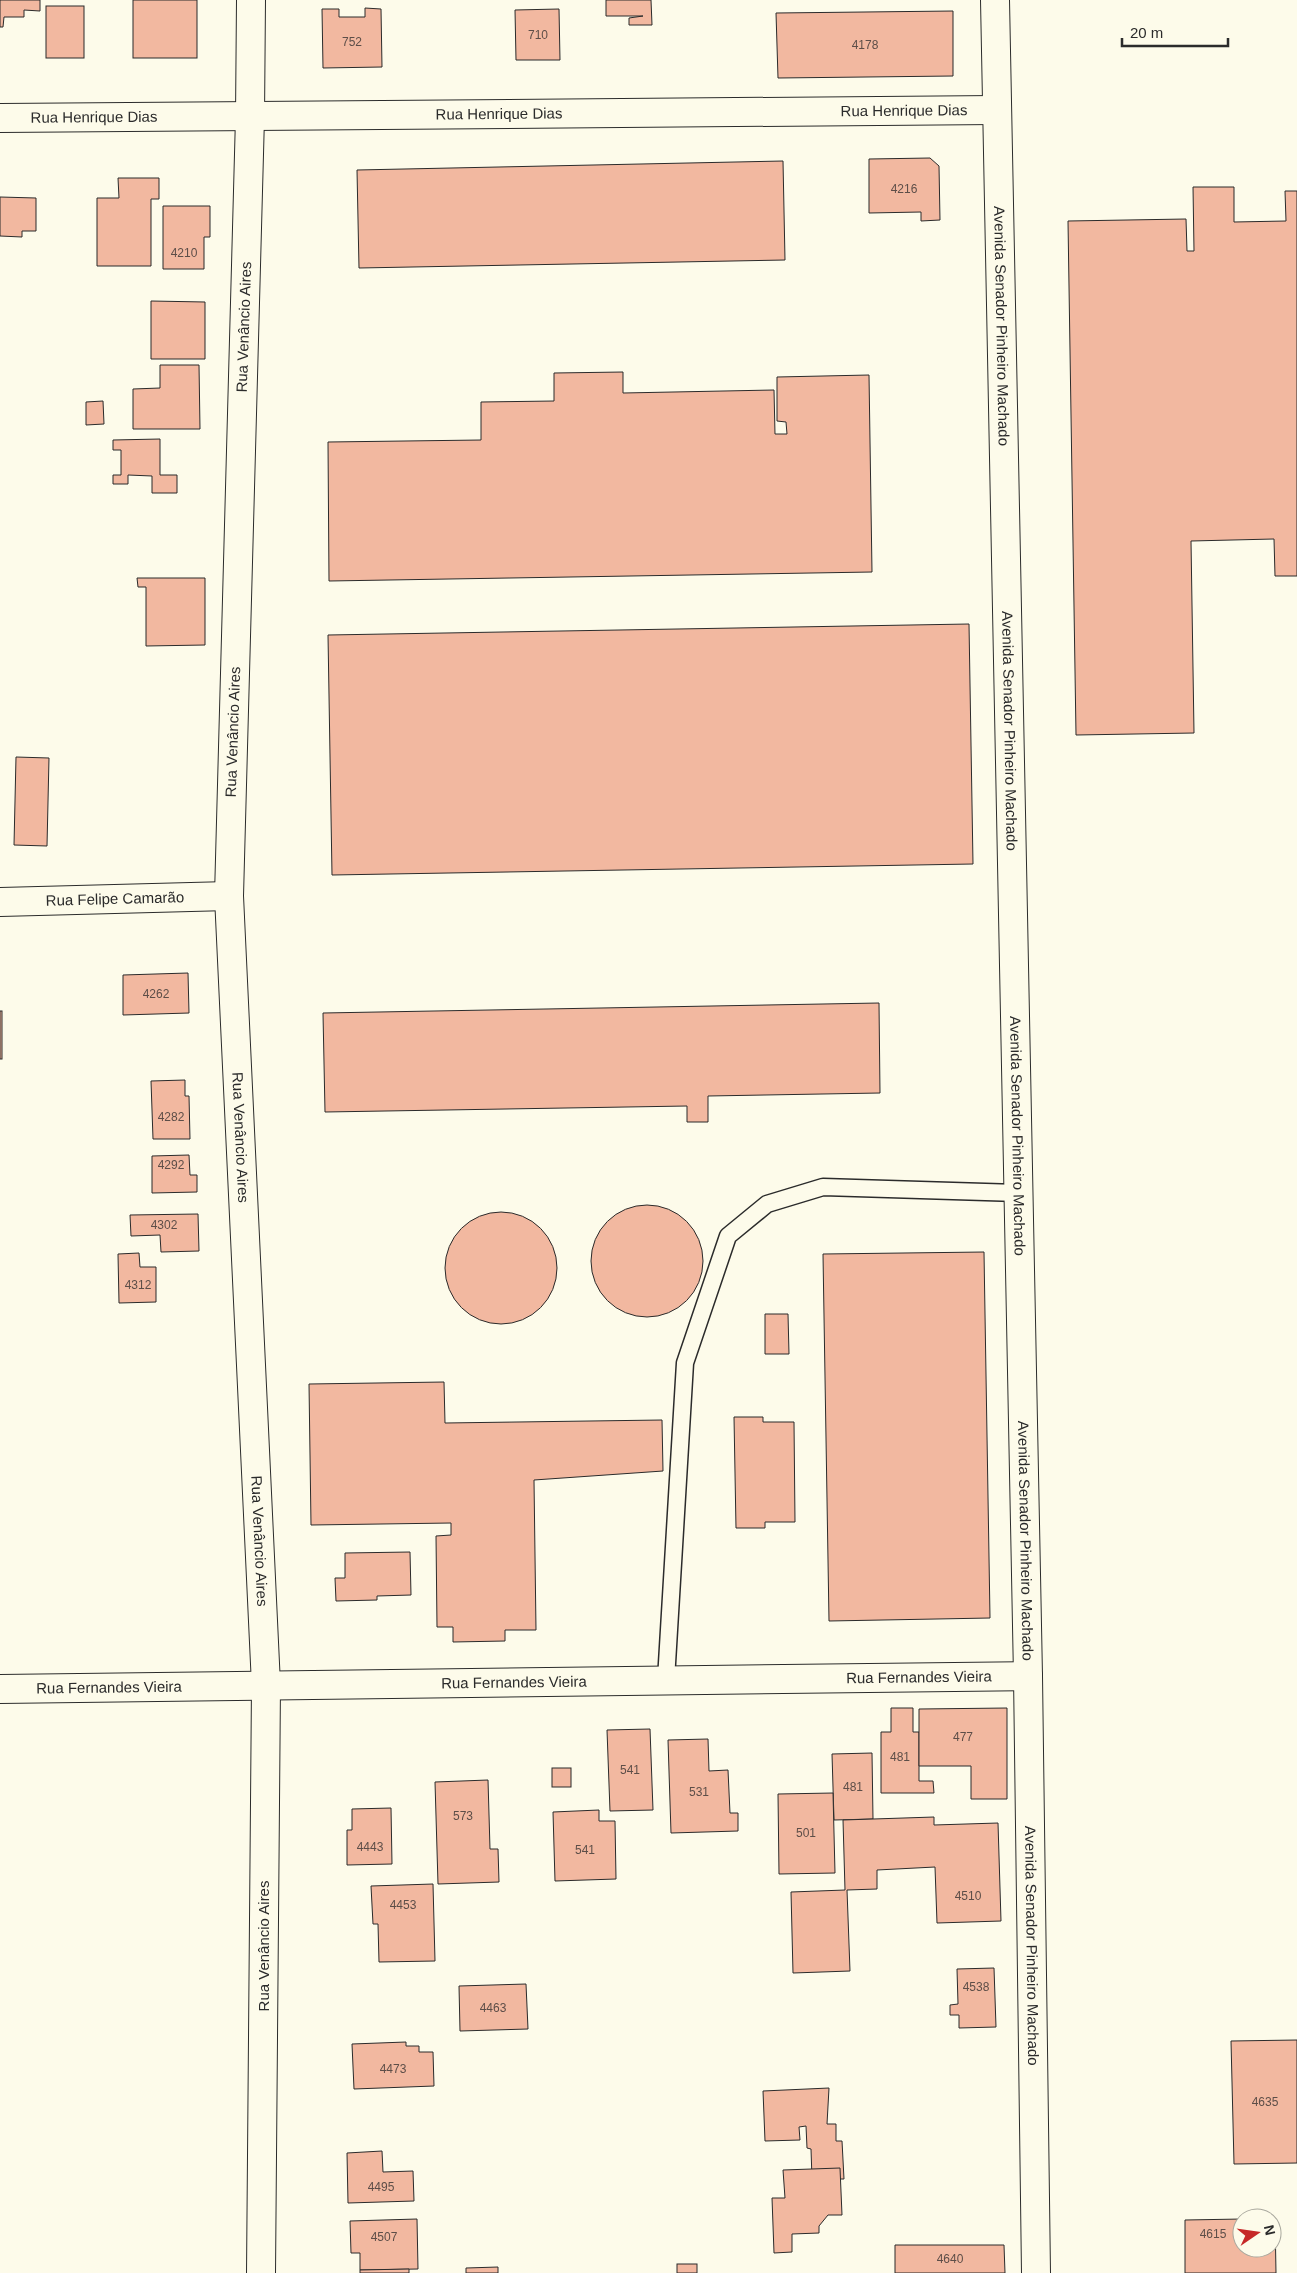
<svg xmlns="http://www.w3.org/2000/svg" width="1297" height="2273" font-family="Arial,sans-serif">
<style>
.building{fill:#f2b8a0;stroke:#2b2b2b}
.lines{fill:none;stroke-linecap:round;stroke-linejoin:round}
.lane-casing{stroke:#2b2b2b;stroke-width:19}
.street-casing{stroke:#2b2b2b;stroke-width:30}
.secondary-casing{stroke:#2b2b2b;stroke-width:30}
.lane{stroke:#fdfbea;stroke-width:16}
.street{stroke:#fdfbea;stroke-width:28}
.secondary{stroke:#fdfbea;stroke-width:28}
.labels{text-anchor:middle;stroke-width:4;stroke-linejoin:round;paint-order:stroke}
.number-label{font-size:12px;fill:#5d4e48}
.street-label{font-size:15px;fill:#2b2b2b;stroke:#fdfbea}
</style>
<rect width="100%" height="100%" fill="#fdfbea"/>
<g class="building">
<path d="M0,0H40V11L24,10V17H4L3,27H0Z"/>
<rect x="133" y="0" width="64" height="58"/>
<path d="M606,0H651L652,25H629V18L643,16H606Z"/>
<rect x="46" y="6" width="38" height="52"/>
<path d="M365,8L381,9L382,67L323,68L322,9H339V17H365Z"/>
<path d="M559,9L560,60H516L515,10Z"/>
<path d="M953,11V76L778,78L776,13Z"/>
<path d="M930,158L939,166L940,220L921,221V212L869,213V159Z"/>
<path d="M783,161L785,260L359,268L357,170Z"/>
<path d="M118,178H159V199H151V266H97V198H119Z"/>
<path d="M1193,187H1234V222L1286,221L1285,191H1297V576H1275L1274,539L1191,541L1194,733L1076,735L1068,221L1186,219L1187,251H1194Z"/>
<path d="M0,197L36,198V231H22V237L0,236Z"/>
<path d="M163,206H210V237H204V269H163Z"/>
<path d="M151,301L205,302V359H151Z"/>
<path d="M160,365H199L200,429H133V389L160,388Z"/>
<path d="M623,372V393L774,390L775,434H787L786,422L777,421V377L869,375L872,572L329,581L328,442L481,440V402L554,401V373Z"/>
<path d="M103,401L104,424L86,425V402Z"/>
<path d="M160,439V475H177V493H152V476L128,475V484H113V475H121V450H113V440Z"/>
<path d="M137,578H205V645L146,646V587H138Z"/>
<path d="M969,624L973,864L332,875L328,635Z"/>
<path d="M16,757L49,758L47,846L14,845Z"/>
<path d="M188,973L189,1013L123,1015V975Z"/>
<path d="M879,1003L880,1093L708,1096V1122H687V1106L325,1112L323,1013Z"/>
<rect x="0" y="1011" width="2" height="48"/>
<path d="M185,1080V1096H189L190,1139H153L151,1081Z"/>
<path d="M189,1155L190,1175H197V1192L152,1193V1156Z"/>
<circle cx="647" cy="1261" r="56"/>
<circle cx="501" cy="1268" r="56"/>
<path d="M198,1214L199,1251L161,1252L160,1235L131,1236L130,1215Z"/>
<path d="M984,1252L990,1618L829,1621L823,1254Z"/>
<path d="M139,1253L140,1267H156V1302L119,1303L118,1254Z"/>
<path d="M765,1314H788L789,1354H765Z"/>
<path d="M444,1382L445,1423L662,1420L663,1471L534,1480L536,1630H505V1641L453,1642V1627H437L436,1536L451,1535V1523L311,1525L309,1384Z"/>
<path d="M734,1417H763V1422H794L795,1522H765V1528H736Z"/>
<path d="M410,1552L411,1595L377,1596V1600L336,1601L335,1578H345V1553Z"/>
<path d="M891,1708H913V1732H919V1781H933L934,1793H881V1732H891Z"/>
<path d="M1007,1708V1799H971V1766H919V1709Z"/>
<path d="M650,1729L653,1810L610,1811L607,1730Z"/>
<path d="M708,1739L709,1771L728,1770L730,1813H738V1831L671,1833L668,1740Z"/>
<path d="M872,1753L873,1819L834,1820L832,1754Z"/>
<rect x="552" y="1768" width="19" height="19"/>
<path d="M488,1780L490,1849H498L499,1882L438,1884L435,1782Z"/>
<path d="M833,1793L835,1873L779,1874L778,1794Z"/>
<path d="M391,1808L392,1864L347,1865V1830H352V1809Z"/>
<path d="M599,1810V1821H615L616,1879L555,1881L553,1812Z"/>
<path d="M934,1817V1825L998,1823L1001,1921L937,1923L935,1867L877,1870V1889L847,1890L850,1971L793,1973L791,1892L845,1890L843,1820Z"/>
<path d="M433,1884L435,1961L379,1962L378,1924H373L371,1886Z"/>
<path d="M994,1968L996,2027L959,2028V2015H950V2005L958,2004L957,1969Z"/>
<path d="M526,1984L528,2029L460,2031L459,1986Z"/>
<path d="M1297,2040V2163L1234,2164L1231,2041Z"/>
<path d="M406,2042V2046H419V2052H433L434,2086L354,2089L352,2044Z"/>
<path d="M829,2088L827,2124H836V2141H842L844,2179H812L811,2149L807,2148L806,2126L799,2127L800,2140L765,2141L763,2091Z"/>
<path d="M382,2151L383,2172L413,2171L414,2201L348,2203L347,2153Z"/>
<path d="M840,2168L842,2215H828L819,2226V2233L792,2234V2252L774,2253L772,2198H785L783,2170Z"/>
<path d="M1272,2218H1275L1276,2273H1185V2220L1242,2219V2248H1272Z"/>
<path d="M417,2219L418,2269L360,2270V2253H351L350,2221Z"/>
<path d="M895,2245H1004L1005,2273H895Z"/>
<rect x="677" y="2264" width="20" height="9"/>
<path d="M498,2267V2273H466V2268Z"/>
<path d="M409,2269V2273H360V2270Z"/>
</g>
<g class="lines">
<defs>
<path id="lane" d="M666,1680L685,1363L728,1236L767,1204L823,1187L1018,1193"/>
<g id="street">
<path id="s1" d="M251,0L250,117L229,896L266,1685L261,2273"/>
<path id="s2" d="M0,118L996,110"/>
<path id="s3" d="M0,902L229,896"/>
<path id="s4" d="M0,1689L1028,1676"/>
</g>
<g id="secondary">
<path id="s5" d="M995,0L1028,1676L1036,2273"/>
</g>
</defs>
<use href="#lane" class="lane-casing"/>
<use href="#street" class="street-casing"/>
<use href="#secondary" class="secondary-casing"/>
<use href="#lane" class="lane"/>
<use href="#street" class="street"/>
<use href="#secondary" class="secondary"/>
</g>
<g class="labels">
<g class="number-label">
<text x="538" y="39">710</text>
<text x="352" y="46">752</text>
<text x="865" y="49">4178</text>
<text x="904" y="193">4216</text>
<text x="184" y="257">4210</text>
<text x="156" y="998">4262</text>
<text x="171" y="1121">4282</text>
<text x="171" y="1169">4292</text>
<text x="164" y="1229">4302</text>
<text x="138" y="1289">4312</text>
<text x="963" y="1741">477</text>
<text x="900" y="1761">481</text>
<text x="630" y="1774">541</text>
<text x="853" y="1791">481</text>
<text x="699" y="1796">531</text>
<text x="463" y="1820">573</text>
<text x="806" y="1837">501</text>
<text x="370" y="1851">4443</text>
<text x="585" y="1854">541</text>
<text x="968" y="1900">4510</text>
<text x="403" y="1909">4453</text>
<text x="976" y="1991">4538</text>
<text x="493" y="2012">4463</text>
<text x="393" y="2073">4473</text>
<text x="1265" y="2106">4635</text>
<text x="381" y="2191">4495</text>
<text x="1213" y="2238">4615</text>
<text x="384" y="2241">4507</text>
<text x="950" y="2263">4640</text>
</g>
<g class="street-label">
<text dy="5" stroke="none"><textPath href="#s2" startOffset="904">Rua Henrique Dias</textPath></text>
<text dy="5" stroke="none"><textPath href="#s2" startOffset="499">Rua Henrique Dias</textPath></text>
<text dy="5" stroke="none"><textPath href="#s2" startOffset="94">Rua Henrique Dias</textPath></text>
<text transform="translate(244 327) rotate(-88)" y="5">Rua Venâncio Aires</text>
<text dy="5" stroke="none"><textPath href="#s5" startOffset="326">Avenida Senador Pinheiro Machado</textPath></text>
<text transform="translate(233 732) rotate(-88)" y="5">Rua Venâncio Aires</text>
<text dy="5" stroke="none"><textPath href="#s5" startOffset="731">Avenida Senador Pinheiro Machado</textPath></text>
<text dy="5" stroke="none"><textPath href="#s3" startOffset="115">Rua Felipe Camarão</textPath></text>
<text dy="5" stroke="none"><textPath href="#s5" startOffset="1136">Avenida Senador Pinheiro Machado</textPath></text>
<text dy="5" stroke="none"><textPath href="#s1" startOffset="1138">Rua Venâncio Aires</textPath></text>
<text dy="5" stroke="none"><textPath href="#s1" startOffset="1542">Rua Venâncio Aires</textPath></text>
<text dy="5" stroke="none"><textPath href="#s5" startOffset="1541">Avenida Senador Pinheiro Machado</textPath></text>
<text dy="5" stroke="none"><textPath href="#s4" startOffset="919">Rua Fernandes Vieira</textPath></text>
<text dy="5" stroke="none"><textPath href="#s4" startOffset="514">Rua Fernandes Vieira</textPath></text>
<text dy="5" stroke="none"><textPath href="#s4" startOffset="109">Rua Fernandes Vieira</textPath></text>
<text transform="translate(264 1946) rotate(-90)" y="5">Rua Venâncio Aires</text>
<text dy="5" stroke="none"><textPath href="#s5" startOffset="1946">Avenida Senador Pinheiro Machado</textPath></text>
</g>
</g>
<g transform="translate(1257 2233) rotate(77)"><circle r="24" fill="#fdfbea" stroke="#a9a89e"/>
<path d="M0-4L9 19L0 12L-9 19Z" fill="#c62828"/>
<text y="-8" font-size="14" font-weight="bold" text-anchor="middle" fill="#2b2b2b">N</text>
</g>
<path d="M1122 38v8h106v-8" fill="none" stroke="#2b2b2b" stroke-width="2.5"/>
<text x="1130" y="38" font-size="15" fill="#2b2b2b" stroke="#fdfbea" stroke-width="4" paint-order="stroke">20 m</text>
</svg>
